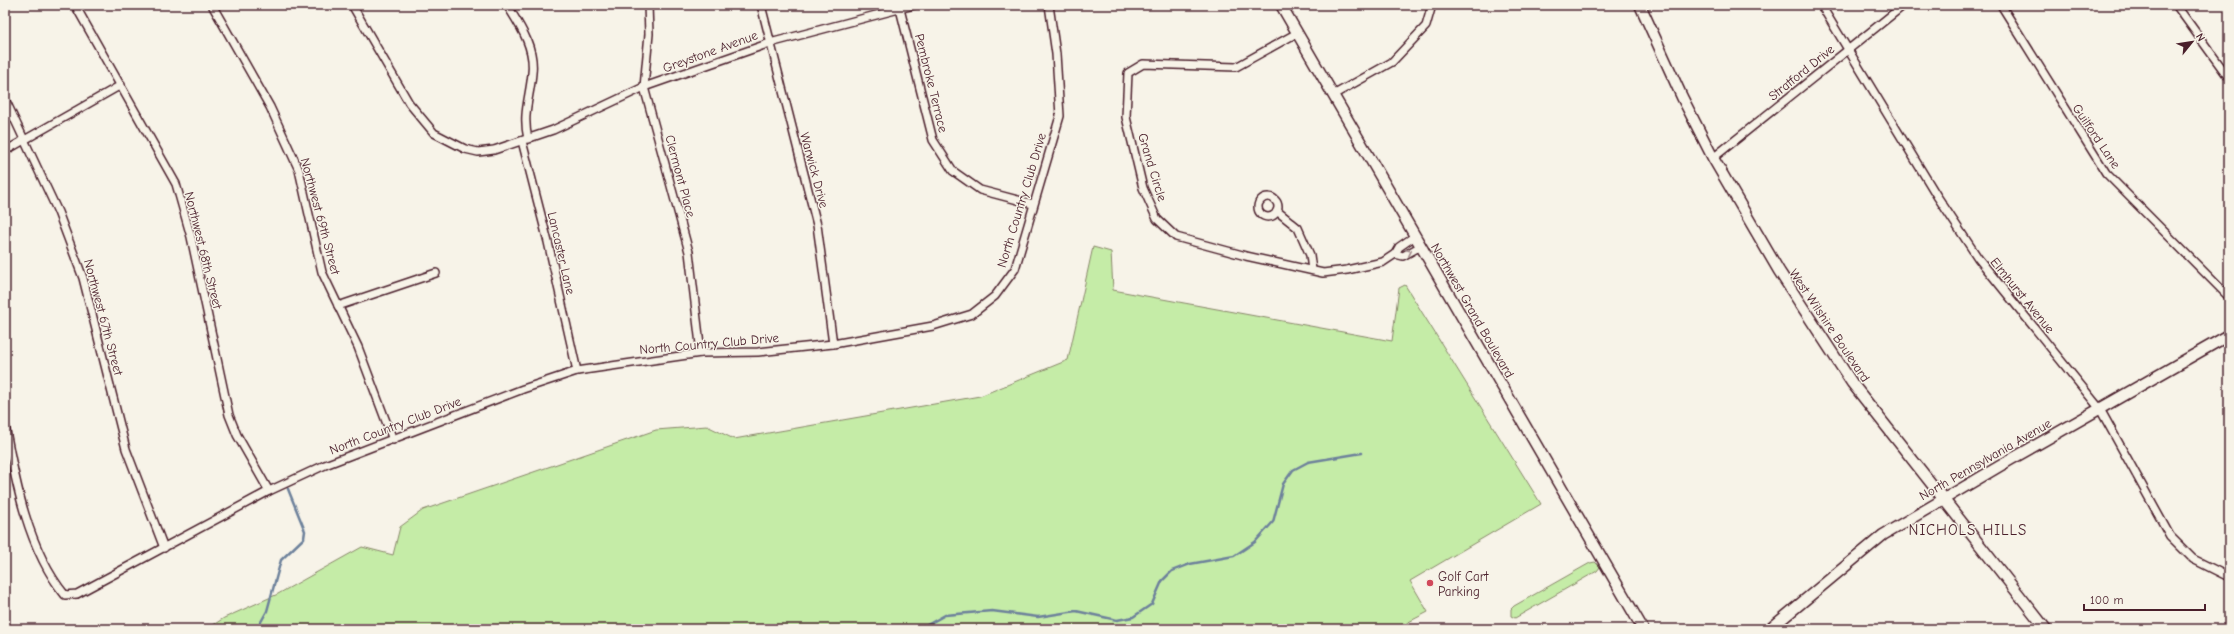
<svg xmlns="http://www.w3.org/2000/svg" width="2234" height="634" font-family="'Comic Neue',sans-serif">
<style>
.green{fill:#c5eca7;stroke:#888669}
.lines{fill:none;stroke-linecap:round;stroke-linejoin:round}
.stream{stroke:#6d819b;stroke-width:2.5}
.street-casing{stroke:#4a1f2b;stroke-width:10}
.secondary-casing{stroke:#4a1f2b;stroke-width:13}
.street{stroke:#f7f3e8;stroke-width:7}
.secondary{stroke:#f7f3e8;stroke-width:10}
.oneway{stroke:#a0898a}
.poi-dot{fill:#d1495b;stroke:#f7f3e8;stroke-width:1.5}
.labels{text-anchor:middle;stroke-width:3;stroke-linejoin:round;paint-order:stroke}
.street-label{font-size:13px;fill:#4a1f2b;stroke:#f7f3e8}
.poi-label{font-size:13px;fill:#4a1f2b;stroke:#f7f3e8;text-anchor:start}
.quarter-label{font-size:15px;letter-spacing:1px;fill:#4a1f2b;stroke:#f7f3e8}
</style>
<rect width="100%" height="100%" fill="#f7f3e8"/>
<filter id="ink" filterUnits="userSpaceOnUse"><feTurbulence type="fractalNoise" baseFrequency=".025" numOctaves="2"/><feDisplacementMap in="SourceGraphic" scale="8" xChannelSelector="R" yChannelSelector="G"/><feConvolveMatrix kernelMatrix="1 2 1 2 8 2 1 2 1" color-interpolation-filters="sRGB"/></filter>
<g filter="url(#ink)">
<g class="green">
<path d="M1093,247L1111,252L1113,290L1392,341L1399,288L1405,285L1541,504L1410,581L1428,612L1395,629H207L224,618L278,594L362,547L393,555L400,527L423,510L656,430L707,426L734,439L980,396L1068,360Z"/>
<path d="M1595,562L1600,567L1597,571L1515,618L1511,616V609L1514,606L1590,563Z"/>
</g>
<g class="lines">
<g class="stream">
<path d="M257,629L267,611L281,560L304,538L305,531L288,489"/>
<path d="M920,629L945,615L992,611L1038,617L1076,611L1117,620L1133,617L1152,604L1162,581L1172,571L1190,564L1234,556L1255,542L1273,522L1283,484L1293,470L1308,462L1362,453"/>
</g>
<defs>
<g id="street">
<path d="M75,5L176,184L191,237L229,415L237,435L269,491"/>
<path d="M212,5L270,107L299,170L322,272L358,347L393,440"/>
<path d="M352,5L409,103L434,133L465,149L478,152L494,150L553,130L644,87L770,43L914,5"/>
<path d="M507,5C520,26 535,47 532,73C530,98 522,113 528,139"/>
<path d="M648,5L649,34L644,87L689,252L701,353"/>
<path d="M761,5L817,225L833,344"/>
<path d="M899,5L933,140L953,171L980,190L1033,204"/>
<path d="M1821,5L1937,196L1978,258L2100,409L2170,536L2193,559L2229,577"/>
<path d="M2001,5L2106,173L2229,297"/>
<path d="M2176,5L2229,78"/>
<path d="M1297,33L1236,67L1143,64L1128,73L1126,117L1143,188L1157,219L1176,237L1246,256L1323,273L1347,270L1383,262L1395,254L1399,247L1415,236"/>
<path d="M1333,95L1392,62L1426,26L1432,5"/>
<path d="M5,99L58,212L83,278L126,449L164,548"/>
<path d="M522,141L548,242L577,371"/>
<path d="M5,151L121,85"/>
<path d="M1713,158L1904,5"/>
<circle cx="1268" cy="207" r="10"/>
<path d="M1277,211L1298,228L1310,255L1312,270"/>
<path d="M1395,254L1403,256L1421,246"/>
<path d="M338,306L436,273"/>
<path d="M5,425C15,481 28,550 65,595L77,594L269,491L325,465L523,389L577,371L701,353L758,352L833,344L933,326L972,314L995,296L1015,269L1060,116L1056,54L1049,5"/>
</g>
<g id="secondary">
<path d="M1281,5L1643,629"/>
<path d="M1640,5L1682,97L1713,158L1779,271L1852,383L2046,629"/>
<path d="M1770,629L1883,535L2010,460L2229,335"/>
</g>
</defs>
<use href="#street" class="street-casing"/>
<use href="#secondary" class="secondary-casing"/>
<use href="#street" class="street"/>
<use href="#secondary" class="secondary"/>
</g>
<defs><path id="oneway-chevron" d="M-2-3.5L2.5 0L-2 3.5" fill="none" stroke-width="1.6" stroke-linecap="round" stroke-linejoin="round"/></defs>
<use class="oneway" href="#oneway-chevron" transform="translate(1409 252) rotate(-26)"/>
</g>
<circle class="poi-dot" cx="1430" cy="583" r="4"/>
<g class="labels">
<g class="street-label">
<text transform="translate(710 51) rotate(-20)" y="5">Greystone Avenue</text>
<text transform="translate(1801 72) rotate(-39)" y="5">Stratford Drive</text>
<text transform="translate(932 83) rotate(76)" y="5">Pembroke Terrace</text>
<text transform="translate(2097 136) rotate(56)" y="5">Guilford Lane</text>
<text transform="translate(1153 167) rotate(73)" y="5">Grand Circle</text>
<text transform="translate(815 170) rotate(75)" y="5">Warwick Drive</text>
<text transform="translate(681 176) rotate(75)" y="5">Clermont Place</text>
<text transform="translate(1021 200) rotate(-73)" y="5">North Country Club Drive</text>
<text transform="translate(321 216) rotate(75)" y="5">Northwest 69th Street</text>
<text transform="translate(204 250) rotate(76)" y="5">Northwest 68th Street</text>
<text transform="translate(562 253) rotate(77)" y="5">Lancaster Lane</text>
<text transform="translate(2023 295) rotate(51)" y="5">Elmhurst Avenue</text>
<text transform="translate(1473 310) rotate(60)" y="5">Northwest Grand Boulevard</text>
<text transform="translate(104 317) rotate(75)" y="5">Northwest 67th Street</text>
<text transform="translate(1830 325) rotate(56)" y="5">West Wilshire Boulevard</text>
<text transform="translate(709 343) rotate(-5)" y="5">North Country Club Drive</text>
<text transform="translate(395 425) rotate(-21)" y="5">North Country Club Drive</text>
<text transform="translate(1985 459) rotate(-30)" y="5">North Pennsylvania Avenue</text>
</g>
<g class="poi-label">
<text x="1438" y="581">Golf Cart<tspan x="1438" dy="15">Parking</tspan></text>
</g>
<g class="quarter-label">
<text x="1968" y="535">NICHOLS HILLS</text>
</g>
</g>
<rect width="2234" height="634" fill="none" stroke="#f7f3e8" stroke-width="20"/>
<rect x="10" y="10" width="2214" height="614" fill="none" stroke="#4a1f2b" stroke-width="1.5" filter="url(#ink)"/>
<g transform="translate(2192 42) rotate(60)" stroke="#f7f3e8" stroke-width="3" paint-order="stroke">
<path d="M0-3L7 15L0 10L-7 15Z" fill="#4a1f2b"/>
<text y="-6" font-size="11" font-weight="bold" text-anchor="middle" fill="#4a1f2b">N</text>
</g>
<path d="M2084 604v6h121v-6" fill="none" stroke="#4a1f2b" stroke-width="2"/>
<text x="2090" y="604" font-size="12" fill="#4a1f2b" stroke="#f7f3e8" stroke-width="3" paint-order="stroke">100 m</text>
</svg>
